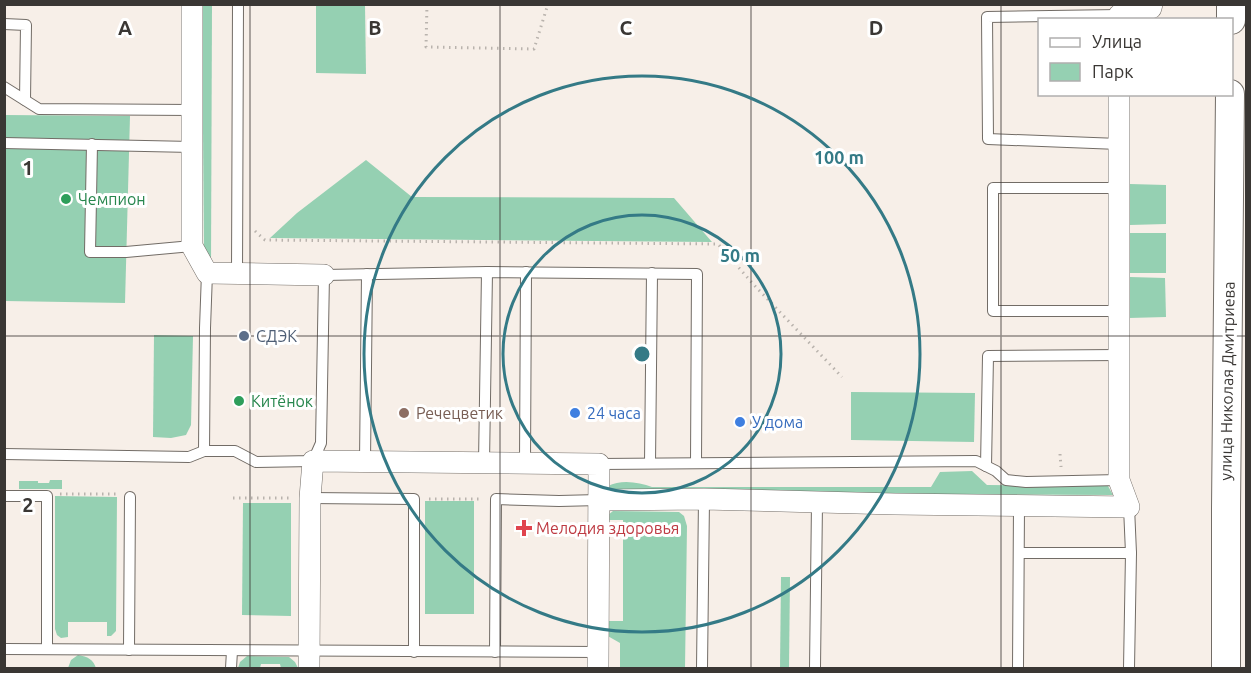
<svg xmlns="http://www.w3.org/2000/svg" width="1251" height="673" font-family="Ubuntu,sans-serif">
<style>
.green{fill:#95d0b2}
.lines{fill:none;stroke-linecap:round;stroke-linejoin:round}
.service-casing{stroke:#726c66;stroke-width:12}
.minor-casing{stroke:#726c66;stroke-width:22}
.secondary-casing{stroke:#726c66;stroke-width:30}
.path{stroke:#b9b3ad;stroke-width:3;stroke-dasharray:1.5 4.5;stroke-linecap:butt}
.service{stroke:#fff;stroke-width:10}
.minor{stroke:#fff;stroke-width:21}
.secondary{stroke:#fff;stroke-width:28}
.grid{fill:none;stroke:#3a3734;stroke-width:1.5;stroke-opacity:0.55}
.ring{fill:none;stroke:#347a86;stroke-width:3}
.leisure-dot{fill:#2e9e5b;stroke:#fff;stroke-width:2}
.service-dot{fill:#5c6f8a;stroke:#fff;stroke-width:2}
.education-dot{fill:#8d6e63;stroke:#fff;stroke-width:2}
.shop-dot{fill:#3f7fe0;stroke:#fff;stroke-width:2}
.health-dot{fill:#e0444e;stroke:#fff;stroke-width:2}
.labels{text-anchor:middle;stroke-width:6;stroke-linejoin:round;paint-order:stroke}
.leisure-label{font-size:16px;fill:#27864d;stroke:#fff;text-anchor:start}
.service-label{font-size:16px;fill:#4e5e75;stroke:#fff;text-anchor:start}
.street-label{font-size:16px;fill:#3a3734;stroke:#fff}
.education-label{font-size:16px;fill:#785e54;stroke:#fff;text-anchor:start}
.shop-label{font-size:16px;fill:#366cbe;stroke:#fff;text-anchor:start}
.health-label{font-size:16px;fill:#be3a42;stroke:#fff;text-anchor:start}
.grid-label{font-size:20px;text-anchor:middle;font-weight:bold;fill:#3a3734;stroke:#fff;stroke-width:6;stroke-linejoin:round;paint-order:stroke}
.centre{fill:#347a86;stroke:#fff;stroke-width:3}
.ring-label{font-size:18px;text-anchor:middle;font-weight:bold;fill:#347a86;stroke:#fff;stroke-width:6;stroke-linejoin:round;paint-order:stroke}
</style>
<rect width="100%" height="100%" fill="#f7efe8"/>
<g class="green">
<path d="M202,5H212L211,265L204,256Z"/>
<path d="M316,5H365L366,74L316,73Z"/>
<path d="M5,115L130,116L125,303L5,301Z"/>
<path d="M366,160L412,197L674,198L712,242L270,238L297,213Z"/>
<path d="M1130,184L1166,185V224L1130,225Z"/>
<rect x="1130" y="233" width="36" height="40"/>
<path d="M1130,277L1165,278L1166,317L1129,318Z"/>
<path d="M154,335L193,336L191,425L186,435L171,438L153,437Z"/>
<path d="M851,392L975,393L974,442L851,440Z"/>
<path d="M972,471L987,485L1108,486L1113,495L606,493L608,486C621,479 639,482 652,487H931L940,472Z"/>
<path d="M50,480H62V489H19V481H38V483H49Z"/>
<path d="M55,496L117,497L116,631L111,636H107V622H68V637L61,638L57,635L55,629Z"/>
<rect x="425" y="501" width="49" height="113"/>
<path d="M243,503H291V616L242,615Z"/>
<path d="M613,511L679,512L684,516L687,526L685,668H620V643L606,635V621H623V520H606L608,515Z"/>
<path d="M781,577H790L789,668H780Z"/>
<path d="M78,655C88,657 93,659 96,668H22H68L71,660Z"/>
<path d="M247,656L289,657L295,662L298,668H281L280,664H261L260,668H238L240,662Z"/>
</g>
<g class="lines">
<defs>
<g id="service">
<path d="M1119,15L987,17L988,139L1119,144"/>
<path d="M4,24L26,25L25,100"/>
<path d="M4,87L39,109L192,110"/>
<path d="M4,143L192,147"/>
<path d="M92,144L90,252H126L192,246"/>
<path d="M1119,188H993V311H1120"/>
<path d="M237,273L238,4"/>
<path d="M204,451L205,328L207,273"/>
<path d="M4,454L189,457L204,451H235L256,462L313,461L321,443L324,275L487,272L697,274L696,463"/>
<path d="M365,461L367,274"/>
<path d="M484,462L487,272"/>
<path d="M525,462L526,272"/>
<path d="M650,463L652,273"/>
<path d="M599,464L976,461L996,471L1006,480L1026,482L1119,480"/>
<path d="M986,466L988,356L1119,355"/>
<path d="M4,496H47V649"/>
<path d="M310,498L414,499V652"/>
<path d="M1129,507L1131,553L1129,668"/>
<path d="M1019,553H1131"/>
<path d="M4,649L598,652"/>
<path d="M129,650L130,497"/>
<path d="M495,652L496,499L559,501L599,500"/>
<path d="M231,668L232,651"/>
<path d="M702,668L704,499"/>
<path d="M815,668L817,503"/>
<path d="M1018,668L1019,506"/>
</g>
<g id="minor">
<path d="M192,4V246L207,273L324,275"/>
<path d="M1119,20V15L1151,8L1152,4"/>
<path d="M599,500L704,499L895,504L1129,507L1119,480V94"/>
<path d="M309,668L310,498L313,461L599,464L598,668"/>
</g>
<g id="secondary">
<path d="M1231,20V4"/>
<path d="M1226,668V508L1230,94"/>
</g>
</defs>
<use href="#service" class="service-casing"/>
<use href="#minor" class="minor-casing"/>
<use href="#secondary" class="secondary-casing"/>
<g class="path">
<path d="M427,4L426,47L534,49L548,4"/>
<path d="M255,231L265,240L718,244L754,285L842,377"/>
<path d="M1060,454L1061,467"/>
<path d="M60,494H116"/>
<path d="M233,498H290"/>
<path d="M429,499H482"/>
</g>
<use href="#service" class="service"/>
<use href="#minor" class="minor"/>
<use href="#secondary" class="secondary"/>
</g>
<path class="grid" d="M250,4V668M500,4V668M751,4V668M1001,4V668M4,336H1246"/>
<g class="ring">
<circle cx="642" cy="354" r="139"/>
<circle cx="642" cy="354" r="278"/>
</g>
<g class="leisure-dot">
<circle cx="66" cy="199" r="6"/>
<circle cx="239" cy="401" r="6"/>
</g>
<circle class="service-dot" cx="244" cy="336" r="6"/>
<circle class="education-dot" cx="404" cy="413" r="6"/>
<g class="shop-dot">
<circle cx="575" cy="413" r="6"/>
<circle cx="740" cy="422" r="6"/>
</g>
<path class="health-dot" d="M521 519h6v6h6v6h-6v6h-6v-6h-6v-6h6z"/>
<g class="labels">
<g class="leisure-label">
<text x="78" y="205">Чемпион</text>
<text x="251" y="407">Китёнок</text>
</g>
<g class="service-label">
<text x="256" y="342">СДЭК</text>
</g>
<g class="street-label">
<text transform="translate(1227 381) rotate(-89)" y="6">улица Николая Дмитриева</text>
</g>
<g class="education-label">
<text x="416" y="419">Речецветик</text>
</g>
<g class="shop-label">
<text x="587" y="419">24 часа</text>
<text x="752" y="428">У дома</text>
</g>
<g class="health-label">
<text x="536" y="534">Мелодия здоровья</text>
</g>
</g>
<g class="grid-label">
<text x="125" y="35">A</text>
<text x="375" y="35">B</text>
<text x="626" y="35">C</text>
<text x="876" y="35">D</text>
<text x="28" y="175">1</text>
<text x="28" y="512">2</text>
</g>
<circle cx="642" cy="354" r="9" class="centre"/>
<g class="ring-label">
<text x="839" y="164">100 m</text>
<text x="740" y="262">50 m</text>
</g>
<rect width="1251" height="673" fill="none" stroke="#3a3734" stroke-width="12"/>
<rect x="1038" y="18" width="195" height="78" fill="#ffffff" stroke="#b0afae" stroke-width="1.5"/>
<rect x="1050" y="38" width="30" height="9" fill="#ffffff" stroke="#b0afae" stroke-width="1.5"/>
<text x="1092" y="48" font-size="18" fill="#3a3734">Улица</text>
<rect x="1050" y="63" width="30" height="18" fill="#95d0b2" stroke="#b0afae" stroke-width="1.5"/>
<text x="1092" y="78" font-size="18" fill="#3a3734">Парк</text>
</svg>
